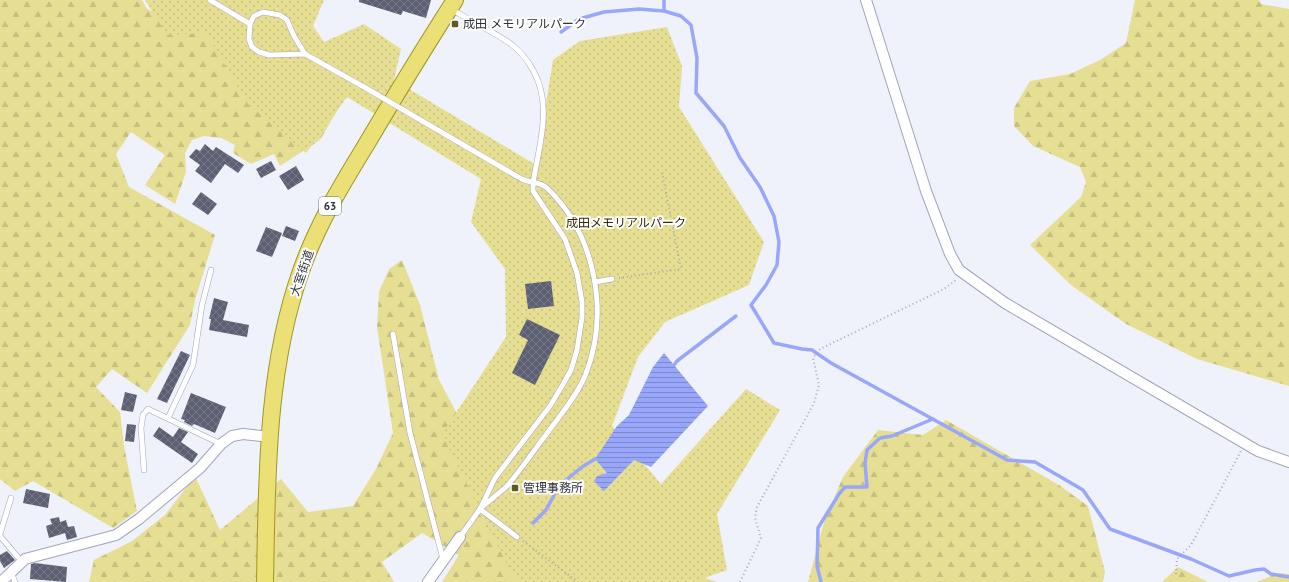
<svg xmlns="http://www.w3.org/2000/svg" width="1289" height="582" font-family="'PT Sans','Noto Sans JP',sans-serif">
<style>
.forest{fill:url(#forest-firs)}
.park{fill:url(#park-dots)}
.water{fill:url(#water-rules)}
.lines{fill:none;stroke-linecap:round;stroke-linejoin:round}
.stream{stroke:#98a7fa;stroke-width:3.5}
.building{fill:url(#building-cross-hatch)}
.lane-casing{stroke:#a1a5ba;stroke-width:6}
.street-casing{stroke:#a1a5ba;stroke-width:12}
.primary-casing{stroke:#a09626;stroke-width:18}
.path{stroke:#a6a8b1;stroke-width:2;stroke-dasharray:1 3;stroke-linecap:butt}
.lane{stroke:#fff;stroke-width:5}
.street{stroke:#fff;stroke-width:10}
.primary{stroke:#ebe076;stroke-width:16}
.lane-bridge-casing{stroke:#a1a5ba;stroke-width:6;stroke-linecap:butt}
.lane-bridge{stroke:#fff;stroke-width:5}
.poi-dot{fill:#5e5925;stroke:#fff;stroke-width:1.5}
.labels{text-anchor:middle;stroke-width:4;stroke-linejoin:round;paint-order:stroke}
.shield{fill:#fff;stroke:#6e7075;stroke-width:1}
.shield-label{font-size:11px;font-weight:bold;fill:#30323a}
.poi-label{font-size:12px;fill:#30323a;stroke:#fff;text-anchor:start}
.park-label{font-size:12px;fill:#302b00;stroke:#fff}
.street-label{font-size:12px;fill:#30323a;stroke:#fff}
</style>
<defs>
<pattern id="forest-firs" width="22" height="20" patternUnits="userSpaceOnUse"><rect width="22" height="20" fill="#e6de93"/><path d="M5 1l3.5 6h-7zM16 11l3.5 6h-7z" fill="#c6bf80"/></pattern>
<pattern id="park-dots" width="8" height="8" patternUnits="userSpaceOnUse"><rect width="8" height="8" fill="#e6de93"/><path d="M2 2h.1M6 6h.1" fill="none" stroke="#c6bf80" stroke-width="1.8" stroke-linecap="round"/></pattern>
<pattern id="water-rules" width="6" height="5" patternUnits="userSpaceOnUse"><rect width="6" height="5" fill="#98a7fa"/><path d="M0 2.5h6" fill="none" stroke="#7c89cb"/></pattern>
<pattern id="building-cross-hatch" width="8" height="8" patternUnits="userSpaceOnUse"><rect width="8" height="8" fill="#5c6072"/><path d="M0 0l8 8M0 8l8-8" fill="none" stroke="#757886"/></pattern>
</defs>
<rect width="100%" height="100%" fill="#f0f2fb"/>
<g class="forest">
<path d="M0,0H142L147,9L178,23L197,22L345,97L320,140L280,166L274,154L251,164L233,153L235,145L221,138L204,136L192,140L185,153L186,172L175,204L145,185L165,155L131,132L116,154L129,187L215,235L195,300L190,325L147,393L112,369L96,387L120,412L124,446L137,511L113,528L33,481L15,491L0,479Z"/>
<path d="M1135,0H1259L1261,4L1289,9V386L1197,359L1126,324L1071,285L1030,245L1081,197L1086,182L1080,167L1033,146L1014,126V108L1030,81L1070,74L1100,60L1126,43Z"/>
<path d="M402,260L420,305L439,380L469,436L673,567L717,582H442L459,555L422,533L382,562L394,582H89L94,560L132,541L165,515L195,476L220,530L281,479L308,512L353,506L376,469L393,433L377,327L379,292L389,269Z"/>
<path d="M946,420L1059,485L1088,506L1105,572L1103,582H808L824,522L843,477L878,430L923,435Z"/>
<path d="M1178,567L1208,582H1162Z"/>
<path d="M1280,573L1289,574V582H1256Z"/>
</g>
<path class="park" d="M145,0H324L313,26L324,42L364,24L401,49L394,80L536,165L553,60L580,41L667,27L682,66L679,107L764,242L749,285L665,322L638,357L612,426L661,484L746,389L780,410L717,514L727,570L693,582H520L507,564L442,434L506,337L505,269L471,222L481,179L347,97L306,153L248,104L206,33L167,35Z"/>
<path class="water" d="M664,353L708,406L651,467L634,460L604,491L594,481L597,476L607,473L595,459L617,426L629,415L653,367Z"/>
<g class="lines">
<g class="stream">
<path d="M664,0V11L681,16L691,25L697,58L696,93L724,126L740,158L760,187L774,216L779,242L777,265L766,285L751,305L774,343L802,349L812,350L831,363L1007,460L1035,462L1083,490L1110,529L1191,559L1229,576L1255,570L1264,569L1271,574L1289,577"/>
<path d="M561,32L579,19L604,12L639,9L664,11"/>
<path d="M674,365L677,361L736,316"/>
<path d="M533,523L546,510L559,486L582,467L595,459"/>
<path d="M821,582L817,566L818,528L839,494L845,487H867L865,463L867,450L880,438L892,436L933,419"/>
</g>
</g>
<g class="building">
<path d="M359,0H431L426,18L403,11L401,15L359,2Z"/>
<path d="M205,144L213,151L216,147L244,165L238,173L225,164L211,183L195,171L200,165L189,157L196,149L200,151Z"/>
<path d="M271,161L276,170L261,178L256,169Z"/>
<path d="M296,166L304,180L288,190L279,176Z"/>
<path d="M201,192L217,204L208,215L192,204Z"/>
<path d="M286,226L299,231L295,241L282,236Z"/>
<path d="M266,227L282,233L272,257L256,251Z"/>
<path d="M551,281L554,306L528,309L525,284Z"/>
<path d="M214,298L228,302L223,320L249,325L247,337L209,330L211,319H209Z"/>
<path d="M527,319L560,335L535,385L512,373L528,340L519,335Z"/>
<path d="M181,351L190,355L167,403L157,399Z"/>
<path d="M125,392L137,395L133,412L121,410Z"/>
<path d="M191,393L226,407L215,433L194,424L192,426L184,422L185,420L181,419Z"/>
<path d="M127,424L136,425L134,442L125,441Z"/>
<path d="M159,427L173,437L179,428L188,432L181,442L198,454L192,463L153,436Z"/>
<path d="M26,489L50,494L48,508L23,503Z"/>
<path d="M59,517L60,522L66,520L68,527L74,526L77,537L67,540L65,533L49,538L46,526L52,524L50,519Z"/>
<path d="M7,551L15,560L4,568L0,561V555Z"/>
<path d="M35,563L67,567L66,582L30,579L31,564Z"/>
</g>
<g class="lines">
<defs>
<g id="lane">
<path d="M210,0L250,24"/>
<path d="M451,9C471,21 492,31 511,44C520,51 528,61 533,70C553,105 539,146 533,183V191L565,239L577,273L582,302V317L577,350L571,370L562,386L550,406L495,478L480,509L460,537"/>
<path d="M305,54L269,55L259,52L252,47L249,39L250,24L254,16L263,12L280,15L287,20L294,36L305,54L364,87"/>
<path d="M595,282L612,279"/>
<path d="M393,334L410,433L443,559"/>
<path d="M168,418L193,365L202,305L211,270"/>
<path d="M144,470L141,428L143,415L148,409L221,444"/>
<path d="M482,507C491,499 500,493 508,485C522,468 535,449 548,432C561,414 576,397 585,376C610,314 596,235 547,188C541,182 529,183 522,179C514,175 508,171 501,167"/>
<path d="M480,509L517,537"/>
<path d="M0,534L11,498"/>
<path d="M0,536L22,562"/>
<path d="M11,572L15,582"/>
</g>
<g id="street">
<path d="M866,0L926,191L950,254L959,270L1005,303L1258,451L1289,462"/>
<path d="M1,582L25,559L116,535L139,519L200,468L221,444L232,436L243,434L271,437"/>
<path d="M428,582L460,537"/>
</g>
<path id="primary" d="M265,582C267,478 266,370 301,271C317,225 341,186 366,145C395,96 424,48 455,0"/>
</defs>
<use href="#lane" class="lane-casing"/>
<use href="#street" class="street-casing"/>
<use href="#primary" class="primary-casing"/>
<g class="path">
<path d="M619,278L681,269L662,172"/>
<path d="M523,541L578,582"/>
<path d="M1176,574L1177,559L1191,545L1241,451"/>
<path d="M740,582L761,538L755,518L757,507L814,403L819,385L813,358L820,349L944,289L956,280"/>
</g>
<use href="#lane" class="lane"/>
<use href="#street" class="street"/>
<use href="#primary" class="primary"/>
<defs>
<path id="lane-bridge" d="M364,87L501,167"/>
</defs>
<use href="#lane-bridge" class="lane-bridge-casing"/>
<use href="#lane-bridge" class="lane-bridge"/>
</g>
<g class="poi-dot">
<rect x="451" y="20" width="8" height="8" rx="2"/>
<rect x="511" y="484" width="8" height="8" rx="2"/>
</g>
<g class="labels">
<rect class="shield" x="319" y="197" width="22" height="18" rx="3"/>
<g class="shield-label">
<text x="330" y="210">63</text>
</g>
<g class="poi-label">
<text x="463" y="28">成田 メモリアルパーク</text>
<text x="523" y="492">管理事務所</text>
</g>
<g class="park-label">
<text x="626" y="227">成田メモリアルパーク</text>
</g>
<g class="street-label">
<text transform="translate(302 273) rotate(-71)" y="4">大室街道</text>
</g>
</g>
</svg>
